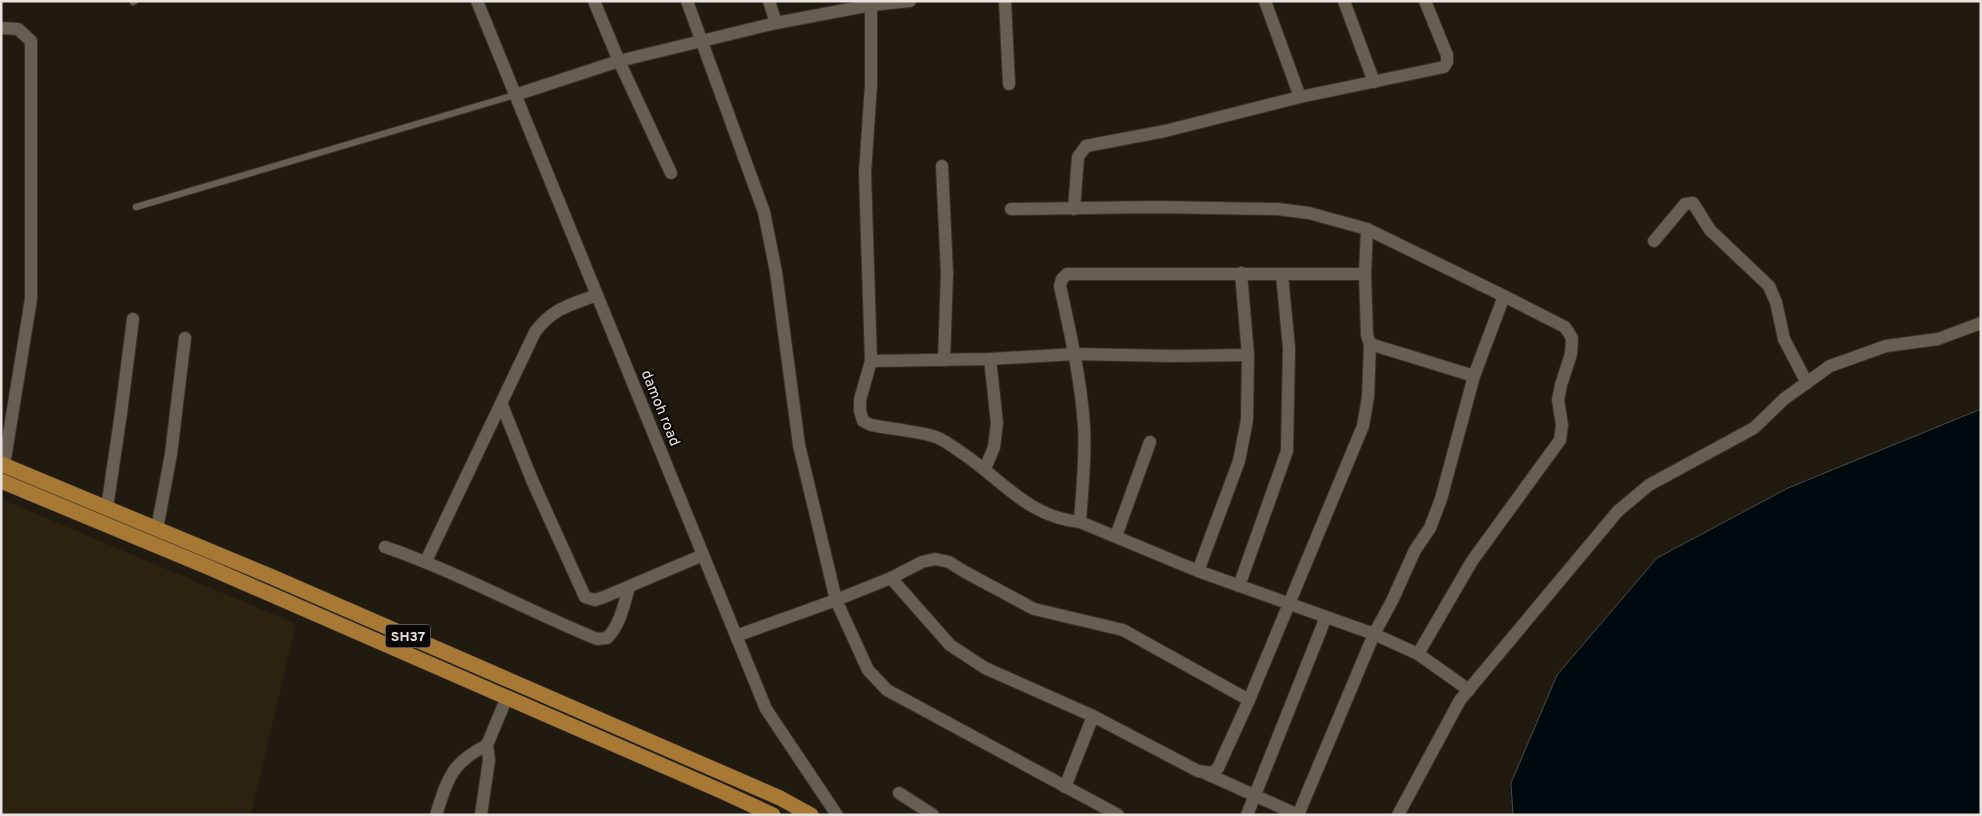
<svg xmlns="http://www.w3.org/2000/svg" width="1982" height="816" font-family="Overpass,sans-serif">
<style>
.built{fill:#2b2210}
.water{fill:#00090e;stroke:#464b4c}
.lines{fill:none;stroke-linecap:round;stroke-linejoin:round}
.lane-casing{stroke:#37332d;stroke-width:8}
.street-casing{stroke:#37332d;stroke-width:14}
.primary-casing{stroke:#37332d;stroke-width:16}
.lane{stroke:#665f52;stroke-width:6}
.street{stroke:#665f52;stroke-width:12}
.primary{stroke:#a87835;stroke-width:15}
.labels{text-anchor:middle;stroke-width:4;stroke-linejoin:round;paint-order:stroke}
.shield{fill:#080603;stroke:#a6a29c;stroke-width:1}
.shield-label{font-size:14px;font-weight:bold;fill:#e9e5de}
.street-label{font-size:15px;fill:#e9e5de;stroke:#080603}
</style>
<rect width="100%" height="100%" fill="#211b0f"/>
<path class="built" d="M1,499L296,624L251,815H1Z"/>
<path class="water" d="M1981,409V815H1513L1511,783L1557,675L1657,558L1788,488Z"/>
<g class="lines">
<defs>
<g id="lane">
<path d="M133,2L135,1"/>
<path d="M136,207L515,95"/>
</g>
<g id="street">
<path d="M477,1L766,709L837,815"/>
<path d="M594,1L619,61L671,173"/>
<path d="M687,1L764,212L776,272L799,445L836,600L868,670L887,690L1118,815"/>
<path d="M769,1L776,23"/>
<path d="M1005,1L1009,84"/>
<path d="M1265,1L1300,97"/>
<path d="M1344,1L1374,82"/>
<path d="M871,5V85L865,173L871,361L860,400V411L863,421L871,425C891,429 917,431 936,437C946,441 956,449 965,455C1004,482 1029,517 1080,522L1198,571L1374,634L1418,654L1469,690"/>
<path d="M1,28L18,29L31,41V299L4,465"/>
<path d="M515,95L619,61L776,23L871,5L910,1"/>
<path d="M942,166L947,273L944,360"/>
<path d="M1011,209L1155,207L1277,209L1309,213L1367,229L1504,296L1565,327L1572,338L1571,354L1561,385L1558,400L1562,425L1560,440L1472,561L1418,654"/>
<path d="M1074,209L1078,157L1086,146L1165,131L1300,97L1444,67L1447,62V55L1425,1"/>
<path d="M1654,241L1685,204L1693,203L1710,230L1769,286L1776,302L1784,339L1807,383"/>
<path d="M1370,344L1474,376"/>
<path d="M871,361L990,359L1075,354L1174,356L1248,355"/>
<path d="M502,405L532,480L585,597L595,600L604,597L703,555"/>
<path d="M985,469L994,447L997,423L990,359"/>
<path d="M107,508L121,413L133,319"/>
<path d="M1080,522C1082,490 1086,458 1084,426C1081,379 1070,332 1060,286L1062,279L1067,274H1365"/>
<path d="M157,529L171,454L185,338"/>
<path d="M1116,536L1150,442"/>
<path d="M385,547C458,572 526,610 597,639L607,638C620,625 624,605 629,587"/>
<path d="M426,561L535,332C553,308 570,305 597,295"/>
<path d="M1198,571L1239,461L1247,420L1248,355L1241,273"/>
<path d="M891,578L950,645L985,668L1093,716L1198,771L1212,773L1218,768L1249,700L1363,426L1368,397L1370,344L1367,335L1365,274L1367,229"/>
<path d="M1239,586L1287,451L1289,348L1282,275"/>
<path d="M736,636L836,600L891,578L922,562L935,559L949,562L965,572L1034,609L1123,630L1249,700"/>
<path d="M1205,773L1298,815"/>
<path d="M1065,787L1093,716"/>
<path d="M899,793L933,815"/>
<path d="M436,815C448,778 451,763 487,745"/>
<path d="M481,815L489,760L487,745L507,697"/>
<path d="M1247,815L1326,617"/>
<path d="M1298,815L1374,634L1392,601L1415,550L1430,528L1441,499L1474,376L1504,296"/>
<path d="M1398,815L1460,700L1618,511L1649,485L1754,428L1784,399L1830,366L1886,346L1938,339L1981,323"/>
</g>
<g id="primary">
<path d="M1,464L270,576L780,798L811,815"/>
<path d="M1,481L208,567L721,791L773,815"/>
</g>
</defs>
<use href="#lane" class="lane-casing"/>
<use href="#street" class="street-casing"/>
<use href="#primary" class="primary-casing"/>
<use href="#lane" class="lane"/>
<use href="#street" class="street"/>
<use href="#primary" class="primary"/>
</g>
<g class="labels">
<rect class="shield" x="385.5" y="624.5" width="45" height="23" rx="4"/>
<g class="shield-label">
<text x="408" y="641">SH37</text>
</g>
<g class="street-label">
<text transform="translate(661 408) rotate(68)" y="5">damoh road</text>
</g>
</g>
<rect width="1982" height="816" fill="none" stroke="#e9e5de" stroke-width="5"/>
</svg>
